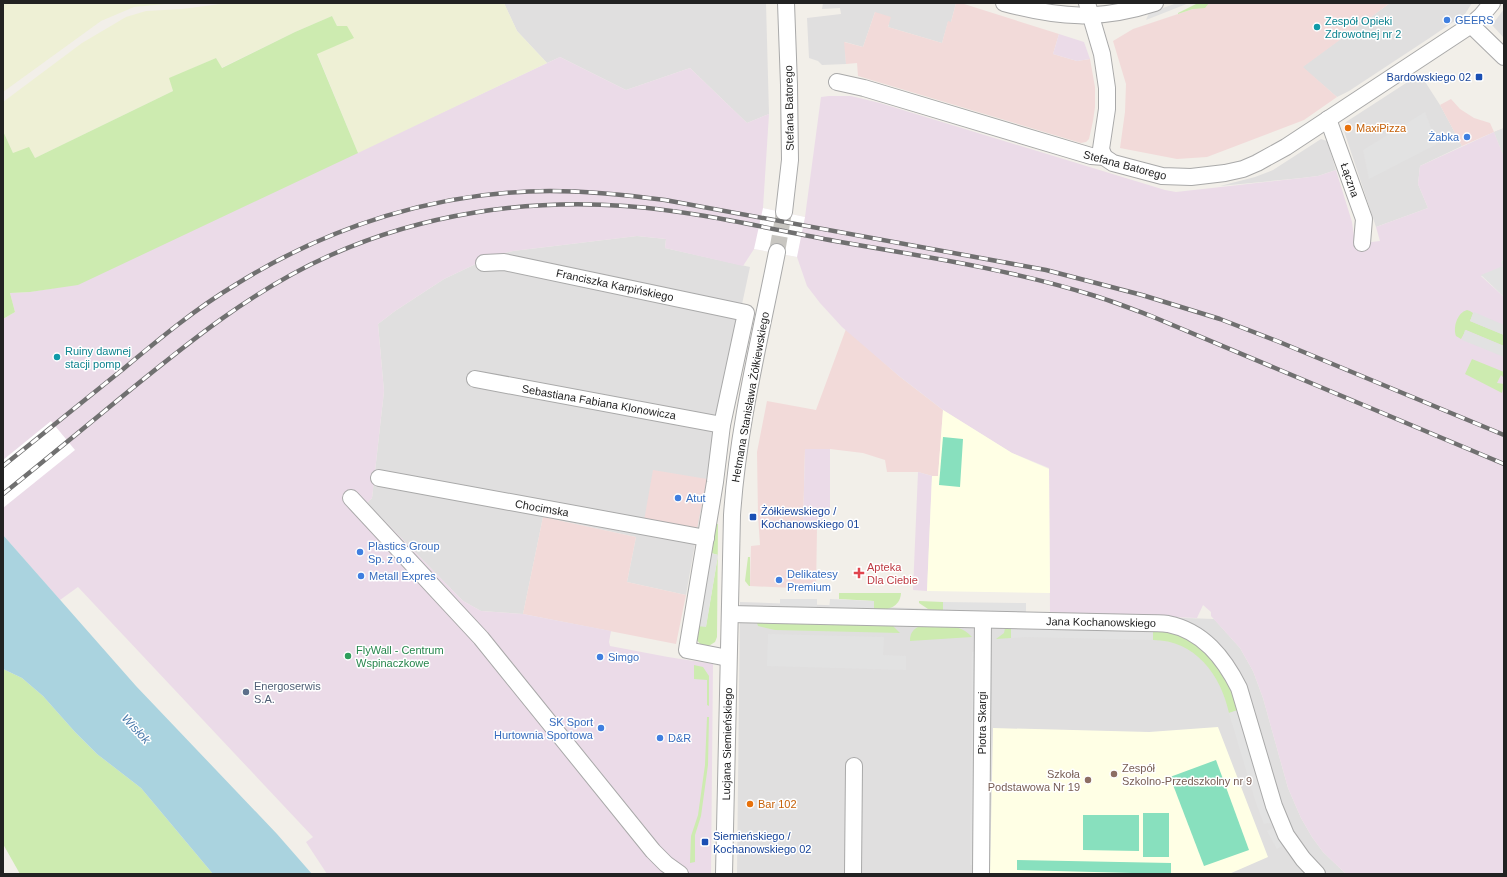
<svg xmlns="http://www.w3.org/2000/svg" width="1507" height="877" font-family="Arial,sans-serif">
<style>
.residential{fill:#e0dfdf}
.commercial{fill:#f2dad9}
.industrial{fill:#ebdbe8}
.education{fill:#ffffe5}
.farmland{fill:#eef0d5}
.grass{fill:#cdebb0}
.pitch{fill:#88e0be}
.parking{fill:#e2e2e2}
.water{fill:#aad3df}
.pier{fill:#fff}
.lines{fill:none;stroke-linecap:round;stroke-linejoin:round}
.minor-tunnel{stroke:#c8c6c1;stroke-width:16;stroke-dasharray:16 8;stroke-linecap:butt}
.minor-casing{stroke:#a9a9a9;stroke-width:18}
.minor{stroke:#fff;stroke-width:16}
.rail-casing{stroke:#707070;stroke-width:4.5}
.rail{stroke:#fff;stroke-width:3;stroke-dasharray:9;stroke-linecap:butt}
.shop-dot{fill:#3f7fe0;stroke:#fff;stroke-width:1.5}
.culture-dot{fill:#0f9aa8;stroke:#fff;stroke-width:1.5}
.transit-dot{fill:#1a4fb4;stroke:#fff;stroke-width:1.5}
.food-dot{fill:#e8710a;stroke:#fff;stroke-width:1.5}
.health-dot{fill:#e0444e;stroke:#fff;stroke-width:1.5}
.leisure-dot{fill:#2e9e5b;stroke:#fff;stroke-width:1.5}
.service-dot{fill:#5c6f8a;stroke:#fff;stroke-width:1.5}
.education-dot{fill:#8d6e63;stroke:#fff;stroke-width:1.5}
.labels{text-anchor:middle;stroke-width:3;stroke-linejoin:round;paint-order:stroke}
.shop-label{font-size:11px;fill:#366cbe;stroke:#fff;text-anchor:start}
.culture-label{font-size:11px;fill:#0d838f;stroke:#fff;text-anchor:start}
.transit-label{font-size:11px;fill:#164399;stroke:#fff;text-anchor:start}
.street-label{font-size:11px;fill:#222;stroke:#fff}
.food-label{font-size:11px;fill:#c56008;stroke:#fff;text-anchor:start}
.health-label{font-size:11px;fill:#be3a42;stroke:#fff;text-anchor:start}
.leisure-label{font-size:11px;fill:#27864d;stroke:#fff;text-anchor:start}
.service-label{font-size:11px;fill:#4e5e75;stroke:#fff;text-anchor:start}
.education-label{font-size:11px;fill:#785e54;stroke:#fff;text-anchor:start}
.water-label{font-size:12px;font-style:italic;fill:#4a7aab;stroke:#fff}
</style>
<rect width="100%" height="100%" fill="#f2efe9"/>
<g class="residential">
<path d="M504,3H766L769,114L747,123L690,68L626,90L560,57L547,63L517,31Z"/>
<path d="M823,3H956L951,22H948L942,43L888,27L889,25L875,12L863,47L845,42L846,64L822,65L818,61L809,58L807,18L841,14L840,8L822,9Z"/>
<path d="M1390,3H1472L1465,14L1428,39L1349,91L1337,97L1302,67Z"/>
<path d="M1504,9V38L1492,25Z"/>
<path d="M1420,74L1440,105L1462,146L1420,166L1418,184L1428,208L1376,227L1343,128L1346,122Z"/>
<path d="M1321,139L1327,141L1336,170L1318,176L1302,178L1220,186L1255,177L1273,170Z"/>
<path d="M637,236L666,239L665,248L750,267L715,430L686,595L627,582L636,537L543,517L523,614L481,611L463,601L367,503L372,498L384,391L378,324L395,311L444,279L482,261L500,254L513,251Z"/>
<path d="M740,602L1214,619L1240,648L1253,671L1263,698L1288,788L1301,818L1312,837L1323,852L1346,874H737Z"/>
</g>
<g class="commercial">
<path d="M956,3H961L1059,34L1053,54L1077,61L1090,59L1095,87V107L1093,121L1089,139L1086,142L1081,143L858,76L857,63L846,64L844,42L863,47L875,12L891,17L888,27L942,43L948,21L951,22Z"/>
<path d="M1204,3H1390L1303,67L1337,97L1304,120L1207,157L1177,159L1120,148L1125,112L1126,84L1113,41L1133,29L1193,9Z"/>
<path d="M1451,99L1460,109L1474,118L1490,123L1494,132L1504,128V157L1494,132L1462,146L1440,105Z"/>
<path d="M846,329L899,376L943,410L938,477L932,476L918,472H887L885,460L863,453L830,449H805L803,527L817,528L816,589L750,586L751,546L760,545L758,516L757,452L767,401L816,410Z"/>
<path d="M653,470L707,479L697,528L644,521Z"/>
<path d="M543,517L636,537L627,582L686,595L676,644L523,614Z"/>
</g>
<g class="industrial">
<path d="M1059,34L1084,42L1090,59L1077,61L1053,54Z"/>
<path d="M560,57L626,90L690,68L747,123L769,114L763,208L805,217L821,97L829,96H851L880,103L1165,190L1176,192L1302,178L1318,176L1336,170L1352,222L1355,244L1380,241L1376,227L1428,208L1418,184L1420,166L1494,132L1504,157V259L1501,262L1504,266L1481,276L1504,297V874H1346L1323,852L1312,837L1301,818L1288,788L1263,698L1253,671L1240,648L1211,616V612L1203,605L1197,618L1050,613L1049,468L1012,453L943,410L899,376L842,327L820,303L807,286L797,257L754,249L743,266L665,248L666,239L637,236L513,251L500,254L482,261L444,279L395,311L378,324L384,391L372,498L367,503L463,601L481,611L523,614L611,631L609,642L610,646L668,657L713,664L711,874H327L306,842L313,837L78,587L60,600L3,535V319L15,312L10,293L30,292L78,284Z"/>
<path d="M805,449H830V507L817,528L803,527Z"/>
<path d="M918,472L932,476L927,591L913,590Z"/>
</g>
<g class="education">
<path d="M943,410L1012,453L1049,469L1050,593L927,591L932,476H938Z"/>
<path d="M1218,727L1268,857L1229,874H990L993,728L1149,732Z"/>
</g>
<g class="farmland">
<path d="M3,3H175L134,7L101,21L3,92Z"/>
<path d="M228,3H504L517,31L547,63L358,153L317,53L332,47L337,26L332,16L295,32L221,68L216,58L170,78L173,91L35,158L13,153L3,131V102L82,43L126,17L146,11L182,9Z"/>
</g>
<g class="grass">
<path d="M1198,3H1209L1205,8L1193,9L1178,14V13Z"/>
<path d="M332,16L337,26H347L354,38L317,54L358,153L78,285L30,292L10,293L15,312L3,319V131L13,153L29,147L35,158L173,91L169,78L216,58L222,68L295,32Z"/>
<path d="M1467,310L1470,311L1473,313L1470,321L1504,335V346L1466,330L1461,339L1456,336C1453,327 1457,313 1467,310Z"/>
<path d="M1472,359L1504,372V378L1501,375L1497,383L1504,384L1502,393L1465,374Z"/>
<path d="M713,524H718L717,637L715,642L707,647L701,645L696,639L697,626H706L718,555L711,553Z"/>
<path d="M748,557H750V586H749L745,581Z"/>
<path d="M839,593H901C900,608 887,610 874,611V601L839,599Z"/>
<path d="M919,601L943,602V611L928,609L919,603Z"/>
<path d="M766,622L892,625L900,633L775,630L758,626L757,623Z"/>
<path d="M920,626C938,626 959,622 972,637L910,641C910,633 913,629 920,626Z"/>
<path d="M1011,627V638L996,639L1004,633L1005,628Z"/>
<path d="M1153,630C1199,633 1226,668 1238,710L1229,713C1221,675 1195,640 1153,640Z"/>
<path d="M694,665L703,667L709,676V706L707,705V680L694,679Z"/>
<path d="M3,669L22,678L43,696L75,732L97,754L141,788L213,874H20L3,844Z"/>
<path d="M707,717H709L708,765L701,816L695,835V862L690,863L691,836L698,815L705,765Z"/>
</g>
<g class="pitch">
<path d="M943,437L963,439L960,487L939,485Z"/>
<path d="M1216,760L1249,850L1204,866L1170,777Z"/>
<rect x="1143" y="813" width="26" height="44"/>
<path d="M1083,815H1139V851L1083,850Z"/>
<path d="M1017,860L1171,863V874L1017,870Z"/>
</g>
<g class="parking">
<path d="M1177,3H1189L1146,20L1149,13Z"/>
<path d="M1425,112L1437,144L1369,179L1363,150Z"/>
<path d="M1504,128V157L1494,132Z"/>
<path d="M1504,259V297L1481,275L1503,266L1501,262Z"/>
<path d="M1474,312L1504,325V335L1470,321Z"/>
<path d="M1465,330L1504,346V357L1462,340Z"/>
<path d="M711,553L718,555L706,627L697,626Z"/>
<rect x="780" y="599" width="37" height="10"/>
<path d="M830,599L874,601V611L829,610Z"/>
<path d="M943,602L1026,603V613L943,611Z"/>
<path d="M1011,627L1153,630V640L1025,637L1011,638Z"/>
<path d="M768,634L884,637L883,655L906,656V670L767,666Z"/>
<path d="M972,652H976L975,865H970Z"/>
<path d="M1238,710L1274,824L1269,823L1264,824L1255,800L1229,713Z"/>
<path d="M1275,827L1285,844L1277,849L1267,831Z"/>
</g>
<path class="water" d="M3,535L136,686L277,834L312,874H213L141,788L97,754L75,732L43,696L22,678L3,669Z"/>
<g class="pier">
<path d="M763,208L805,217L797,257L754,249Z"/>
<path d="M51,421L75,450L3,508V460Z"/>
</g>
<g class="lines">
<path class="minor-tunnel" d="M777,252L784,212"/>
<defs>
<g id="minor">
<path d="M1004,3C1059,18 1100,21 1155,3"/>
<path d="M1087,3L1102,54L1107,88V109L1101,149L1104,157"/>
<path d="M1471,25L1504,57"/>
<path d="M837,82L864,88L1091,156L1104,157L1113,163L1162,176L1191,177L1225,173L1243,169L1257,163L1286,147L1471,25L1481,16L1492,3"/>
<path d="M1328,119L1364,219L1362,243"/>
<path d="M784,212L790,160L789,85L786,3"/>
<path d="M484,263L504,262L746,313L722,425L715,482L687,650L728,658"/>
<path d="M475,379L722,425"/>
<path d="M379,478L706,538"/>
<path d="M351,498L481,638L653,851L666,864L680,874"/>
<path d="M730,614L1143,623C1151,623 1160,623 1168,624C1203,631 1224,658 1239,688L1274,806L1286,835L1303,859L1317,874"/>
<path d="M724,874L732,515C738,426 760,339 777,252"/>
<path d="M853,874L854,766"/>
<path d="M981,874L983,620"/>
</g>
</defs>
<use href="#minor" class="minor-casing"/>
<use href="#minor" class="minor"/>
<defs>
<g id="rail">
<path d="M3,466C43,434 82,402 122,370C158,340 195,309 235,285C329,226 439,191 550,191C588,191 627,195 665,200L1046,270L1142,295L1220,319L1277,341L1504,435"/>
<path d="M3,494C44,461 84,428 124,395C189,342 254,289 331,255C423,214 525,199 625,206C695,211 765,228 835,241C921,256 1009,269 1092,295C1112,301 1132,309 1151,316L1504,464"/>
</g>
</defs>
<use href="#rail" class="rail-casing"/>
<use href="#rail" class="rail"/>
</g>
<g class="shop-dot">
<circle cx="1447" cy="20" r="4"/>
<circle cx="1467" cy="137" r="4"/>
<circle cx="678" cy="498" r="4"/>
<circle cx="360" cy="552" r="4"/>
<circle cx="361" cy="576" r="4"/>
<circle cx="779" cy="580" r="4"/>
<circle cx="600" cy="657" r="4"/>
<circle cx="601" cy="728" r="4"/>
<circle cx="660" cy="738" r="4"/>
</g>
<g class="culture-dot">
<circle cx="1317" cy="27" r="4"/>
<circle cx="57" cy="357" r="4"/>
</g>
<g class="transit-dot">
<rect x="1475" y="73" width="8" height="8" rx="2"/>
<rect x="749" y="513" width="8" height="8" rx="2"/>
<rect x="701" y="838" width="8" height="8" rx="2"/>
</g>
<g class="food-dot">
<circle cx="1348" cy="128" r="4"/>
<circle cx="750" cy="804" r="4"/>
</g>
<path class="health-dot" d="M857 567h4v4h4v4h-4v4h-4v-4h-4v-4h4z"/>
<circle class="leisure-dot" cx="348" cy="656" r="4"/>
<circle class="service-dot" cx="246" cy="692" r="4"/>
<g class="education-dot">
<circle cx="1114" cy="774" r="4"/>
<circle cx="1088" cy="780" r="4"/>
</g>
<g class="labels">
<g class="shop-label">
<text x="1455" y="24">GEERS</text>
<text x="1459" y="141" text-anchor="end">Żabka</text>
<text x="686" y="502">Atut</text>
<text x="368" y="550">Plastics Group<tspan x="368" dy="13">Sp. z o.o.</tspan></text>
<text x="787" y="578">Delikatesy<tspan x="787" dy="13">Premium</tspan></text>
<text x="369" y="580">Metall Expres</text>
<text x="608" y="661">Simgo</text>
<text x="593" y="726" text-anchor="end">SK Sport<tspan x="593" dy="13">Hurtownia Sportowa</tspan></text>
<text x="668" y="742">D&amp;R</text>
</g>
<g class="culture-label">
<text x="1325" y="25">Zespół Opieki<tspan x="1325" dy="13">Zdrowotnej nr 2</tspan></text>
<text x="65" y="355">Ruiny dawnej<tspan x="65" dy="13">stacji pomp</tspan></text>
</g>
<g class="transit-label">
<text x="1471" y="81" text-anchor="end">Bardowskiego 02</text>
<text x="761" y="515">Żółkiewskiego /<tspan x="761" dy="13">Kochanowskiego 01</tspan></text>
<text x="713" y="840">Siemieńskiego /<tspan x="713" dy="13">Kochanowskiego 02</tspan></text>
</g>
<g class="street-label">
<text transform="translate(789 108) rotate(-91)" y="4">Stefana Batorego</text>
<text transform="translate(1125 165) rotate(15)" y="4">Stefana Batorego</text>
<text transform="translate(1350 180) rotate(71)" y="4">Łączna</text>
<text transform="translate(615 285) rotate(12)" y="4">Franciszka Karpińskiego</text>
<text transform="translate(750 397) rotate(-80)" y="4">Hetmana Stanisława Żółkiewskiego</text>
<text transform="translate(599 402) rotate(10)" y="4">Sebastiana Fabiana Klonowicza</text>
<text transform="translate(542 508) rotate(10)" y="4">Chocimska</text>
<text transform="translate(1101 622) rotate(1)" y="4">Jana Kochanowskiego</text>
<text transform="translate(982 723) rotate(-90)" y="4">Piotra Skargi</text>
<text transform="translate(727 744) rotate(-89)" y="4">Lucjana Siemieńskiego</text>
</g>
<g class="food-label">
<text x="1356" y="132">MaxiPizza</text>
<text x="758" y="808">Bar 102</text>
</g>
<g class="health-label">
<text x="867" y="571">Apteka<tspan x="867" dy="13">Dla Ciebie</tspan></text>
</g>
<g class="leisure-label">
<text x="356" y="654">FlyWall - Centrum<tspan x="356" dy="13">Wspinaczkowe</tspan></text>
</g>
<g class="service-label">
<text x="254" y="690">Energoserwis<tspan x="254" dy="13">S.A.</tspan></text>
</g>
<g class="education-label">
<text x="1122" y="772">Zespół<tspan x="1122" dy="13">Szkolno-Przedszkolny nr 9</tspan></text>
<text x="1080" y="778" text-anchor="end">Szkoła<tspan x="1080" dy="13">Podstawowa Nr 19</tspan></text>
</g>
<g class="water-label">
<text transform="translate(136 729) rotate(47)" y="4">Wisłok</text>
</g>
</g>
<rect width="1507" height="877" fill="none" stroke="#222222" stroke-width="8"/>
</svg>
